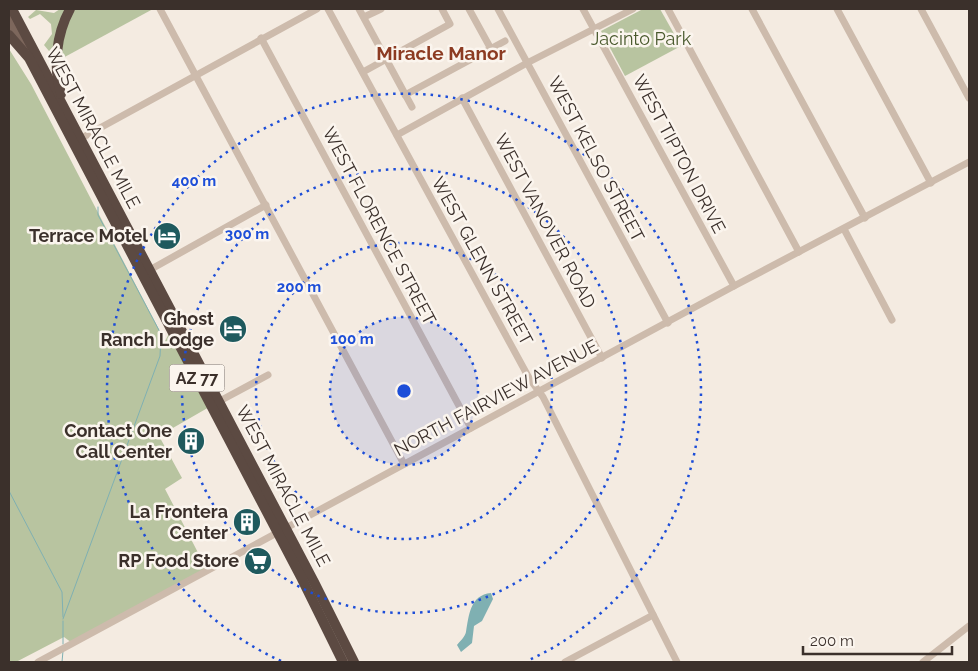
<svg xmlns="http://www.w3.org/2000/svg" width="978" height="671" font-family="Raleway,sans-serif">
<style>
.green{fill:#b8c4a0}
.water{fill:#7fb0b2}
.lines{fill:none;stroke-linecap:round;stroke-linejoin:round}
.stream{stroke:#7fb0b2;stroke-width:1}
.minor{stroke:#cdbbac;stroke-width:7}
.major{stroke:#7d675c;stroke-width:9}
.highway{stroke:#5c4a42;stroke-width:10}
.ring{fill:none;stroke:#1d4ed8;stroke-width:2.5;stroke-dasharray:2.5 5}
.labels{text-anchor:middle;stroke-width:5;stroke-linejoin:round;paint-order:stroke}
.shield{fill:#fbf5ee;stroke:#756b66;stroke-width:1}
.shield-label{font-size:16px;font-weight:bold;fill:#3b302b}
.park-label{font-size:18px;fill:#4a5a2e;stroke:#fbf5ee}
.street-label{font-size:18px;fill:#3b302b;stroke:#fbf5ee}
.poi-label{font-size:18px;font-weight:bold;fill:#3b302b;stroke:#fbf5ee;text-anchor:end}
.neighbourhood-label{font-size:19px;font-weight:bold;fill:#8c3b22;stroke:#fbf5ee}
.centre{fill:#1d4ed8;stroke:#fbf5ee;stroke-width:2.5}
.ring-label{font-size:15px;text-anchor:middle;font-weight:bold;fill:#1d4ed8;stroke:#fbf5ee;stroke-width:5;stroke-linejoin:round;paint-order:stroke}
</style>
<rect width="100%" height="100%" fill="#f4ebe1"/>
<g class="green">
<path d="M60,9H67L54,52L49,51L44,45L52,34L51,24L40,14L30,19L28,17L36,10L54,13Z"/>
<path d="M74,9H153L61,59L64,32Z"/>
<path d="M643,9H660L681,46L625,76L601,31Z"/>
<path d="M9,49L31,84L165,341L171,330L211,406L159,436L182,478L165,489L207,570L72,643L64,637L16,662H9Z"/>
</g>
<path class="water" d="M491,593L493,599L482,621L474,626L472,643L461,652L457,645C460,641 465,637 466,632C469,615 470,595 491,593Z"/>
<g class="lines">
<g class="stream">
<path d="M9,491L62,592L63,617"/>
<path d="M63,619L160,356L161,334L98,215V207"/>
<path d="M63,644V621"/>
<path d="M62,662L63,651"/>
</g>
<g class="minor">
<path d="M160,9L404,464"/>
<path d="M328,9L529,378L543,397L677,662"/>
<path d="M359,9L412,107"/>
<path d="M469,9L491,49"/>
<path d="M498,9L668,323"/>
<path d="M583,9L734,286"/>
<path d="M668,9L799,252"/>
<path d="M752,9L865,218"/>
<path d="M837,9L931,183"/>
<path d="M921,9L969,98"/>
<path d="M364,17L381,9"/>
<path d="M261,38L471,428"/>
<path d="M363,72L450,24L442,9"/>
<path d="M405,95L505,41"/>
<path d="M462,98L602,358"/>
<path d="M397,135L527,63L633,9"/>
<path d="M78,140L317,9"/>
<path d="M844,229L892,320"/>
<path d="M146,272L266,205"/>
<path d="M216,403L268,375"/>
<path d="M38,662L734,286L969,162"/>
<path d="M565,662L653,615"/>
<path d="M923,662L969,626"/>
</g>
<path class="major" d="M9,19L24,48"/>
<g class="highway">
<path d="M12,9L314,582L354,662"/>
<path d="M9,35L29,58L302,579L343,662"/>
<path d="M61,94C53,66 56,35 70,9"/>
</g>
</g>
<circle cx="404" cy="391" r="74" fill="#1d4ed8" fill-opacity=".12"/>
<g class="ring">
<circle cx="404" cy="391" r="74"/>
<circle cx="404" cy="391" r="148"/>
<circle cx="404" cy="391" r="222"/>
<path d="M281 661A297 297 0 1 1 527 661"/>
</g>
<defs>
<symbol id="hotel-disc" viewBox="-11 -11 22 22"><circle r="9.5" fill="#1f5a5e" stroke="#fbf5ee"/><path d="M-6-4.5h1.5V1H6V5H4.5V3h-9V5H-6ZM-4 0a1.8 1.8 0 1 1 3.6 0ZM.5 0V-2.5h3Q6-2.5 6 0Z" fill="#fff"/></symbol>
<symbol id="building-disc" viewBox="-11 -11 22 22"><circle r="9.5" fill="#1f5a5e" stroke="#fbf5ee"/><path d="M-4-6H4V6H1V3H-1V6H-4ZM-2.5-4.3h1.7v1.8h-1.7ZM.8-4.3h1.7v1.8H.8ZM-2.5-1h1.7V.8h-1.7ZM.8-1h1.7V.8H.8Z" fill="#fff"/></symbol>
<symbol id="supermarket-disc" viewBox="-11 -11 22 22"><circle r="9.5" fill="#1f5a5e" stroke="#fbf5ee"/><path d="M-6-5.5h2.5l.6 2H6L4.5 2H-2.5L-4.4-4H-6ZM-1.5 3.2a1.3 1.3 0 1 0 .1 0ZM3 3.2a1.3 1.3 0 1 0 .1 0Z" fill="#fff"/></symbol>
</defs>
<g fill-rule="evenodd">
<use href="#hotel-disc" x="151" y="220" width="32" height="32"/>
<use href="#hotel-disc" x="217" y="313" width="32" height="32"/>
<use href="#building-disc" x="175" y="425" width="32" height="32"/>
<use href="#building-disc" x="231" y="506" width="32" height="32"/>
<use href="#supermarket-disc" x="242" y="545" width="32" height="32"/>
</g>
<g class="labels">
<rect class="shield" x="169.5" y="364.5" width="55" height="27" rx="4"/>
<g class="shield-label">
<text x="197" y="384">AZ 77</text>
</g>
<g class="park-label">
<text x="641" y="45">Jacinto Park</text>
</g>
<g class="street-label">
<text transform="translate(93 128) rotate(62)" y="6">WEST MIRACLE MILE</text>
<text transform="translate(679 154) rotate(62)" y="6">WEST TIPTON DRIVE</text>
<text transform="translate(596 159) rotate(62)" y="6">WEST KELSO STREET</text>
<text transform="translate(545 221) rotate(62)" y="6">WEST VANOVER ROAD</text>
<text transform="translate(379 226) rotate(62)" y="6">WEST FLORENCE STREET</text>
<text transform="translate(482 261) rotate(61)" y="6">WEST GLENN STREET</text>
<text transform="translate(496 398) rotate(-28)" y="6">NORTH FAIRVIEW AVENUE</text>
<text transform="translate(283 486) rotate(62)" y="6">WEST MIRACLE MILE</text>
</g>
<g class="poi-label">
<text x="148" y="242">Terrace Motel</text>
<text x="214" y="325">Ghost<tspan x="214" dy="21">Ranch Lodge</tspan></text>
<text x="172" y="437">Contact One<tspan x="172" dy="21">Call Center</tspan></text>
<text x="228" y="518">La Frontera<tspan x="228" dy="21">Center</tspan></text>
<text x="239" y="567">RP Food Store</text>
</g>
<g class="neighbourhood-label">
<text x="441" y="60">Miracle Manor</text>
</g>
</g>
<circle cx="404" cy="391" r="8" class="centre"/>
<g class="ring-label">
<text x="194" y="186">400 m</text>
<text x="247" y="239">300 m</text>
<text x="299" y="292">200 m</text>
<text x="352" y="344">100 m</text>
</g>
<rect width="978" height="671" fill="none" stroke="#3b302b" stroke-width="20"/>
<path d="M803 646v8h149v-8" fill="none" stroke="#3b302b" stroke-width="2.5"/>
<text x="810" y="646" font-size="15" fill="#3b302b" stroke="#fbf5ee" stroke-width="4" paint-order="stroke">200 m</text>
</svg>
